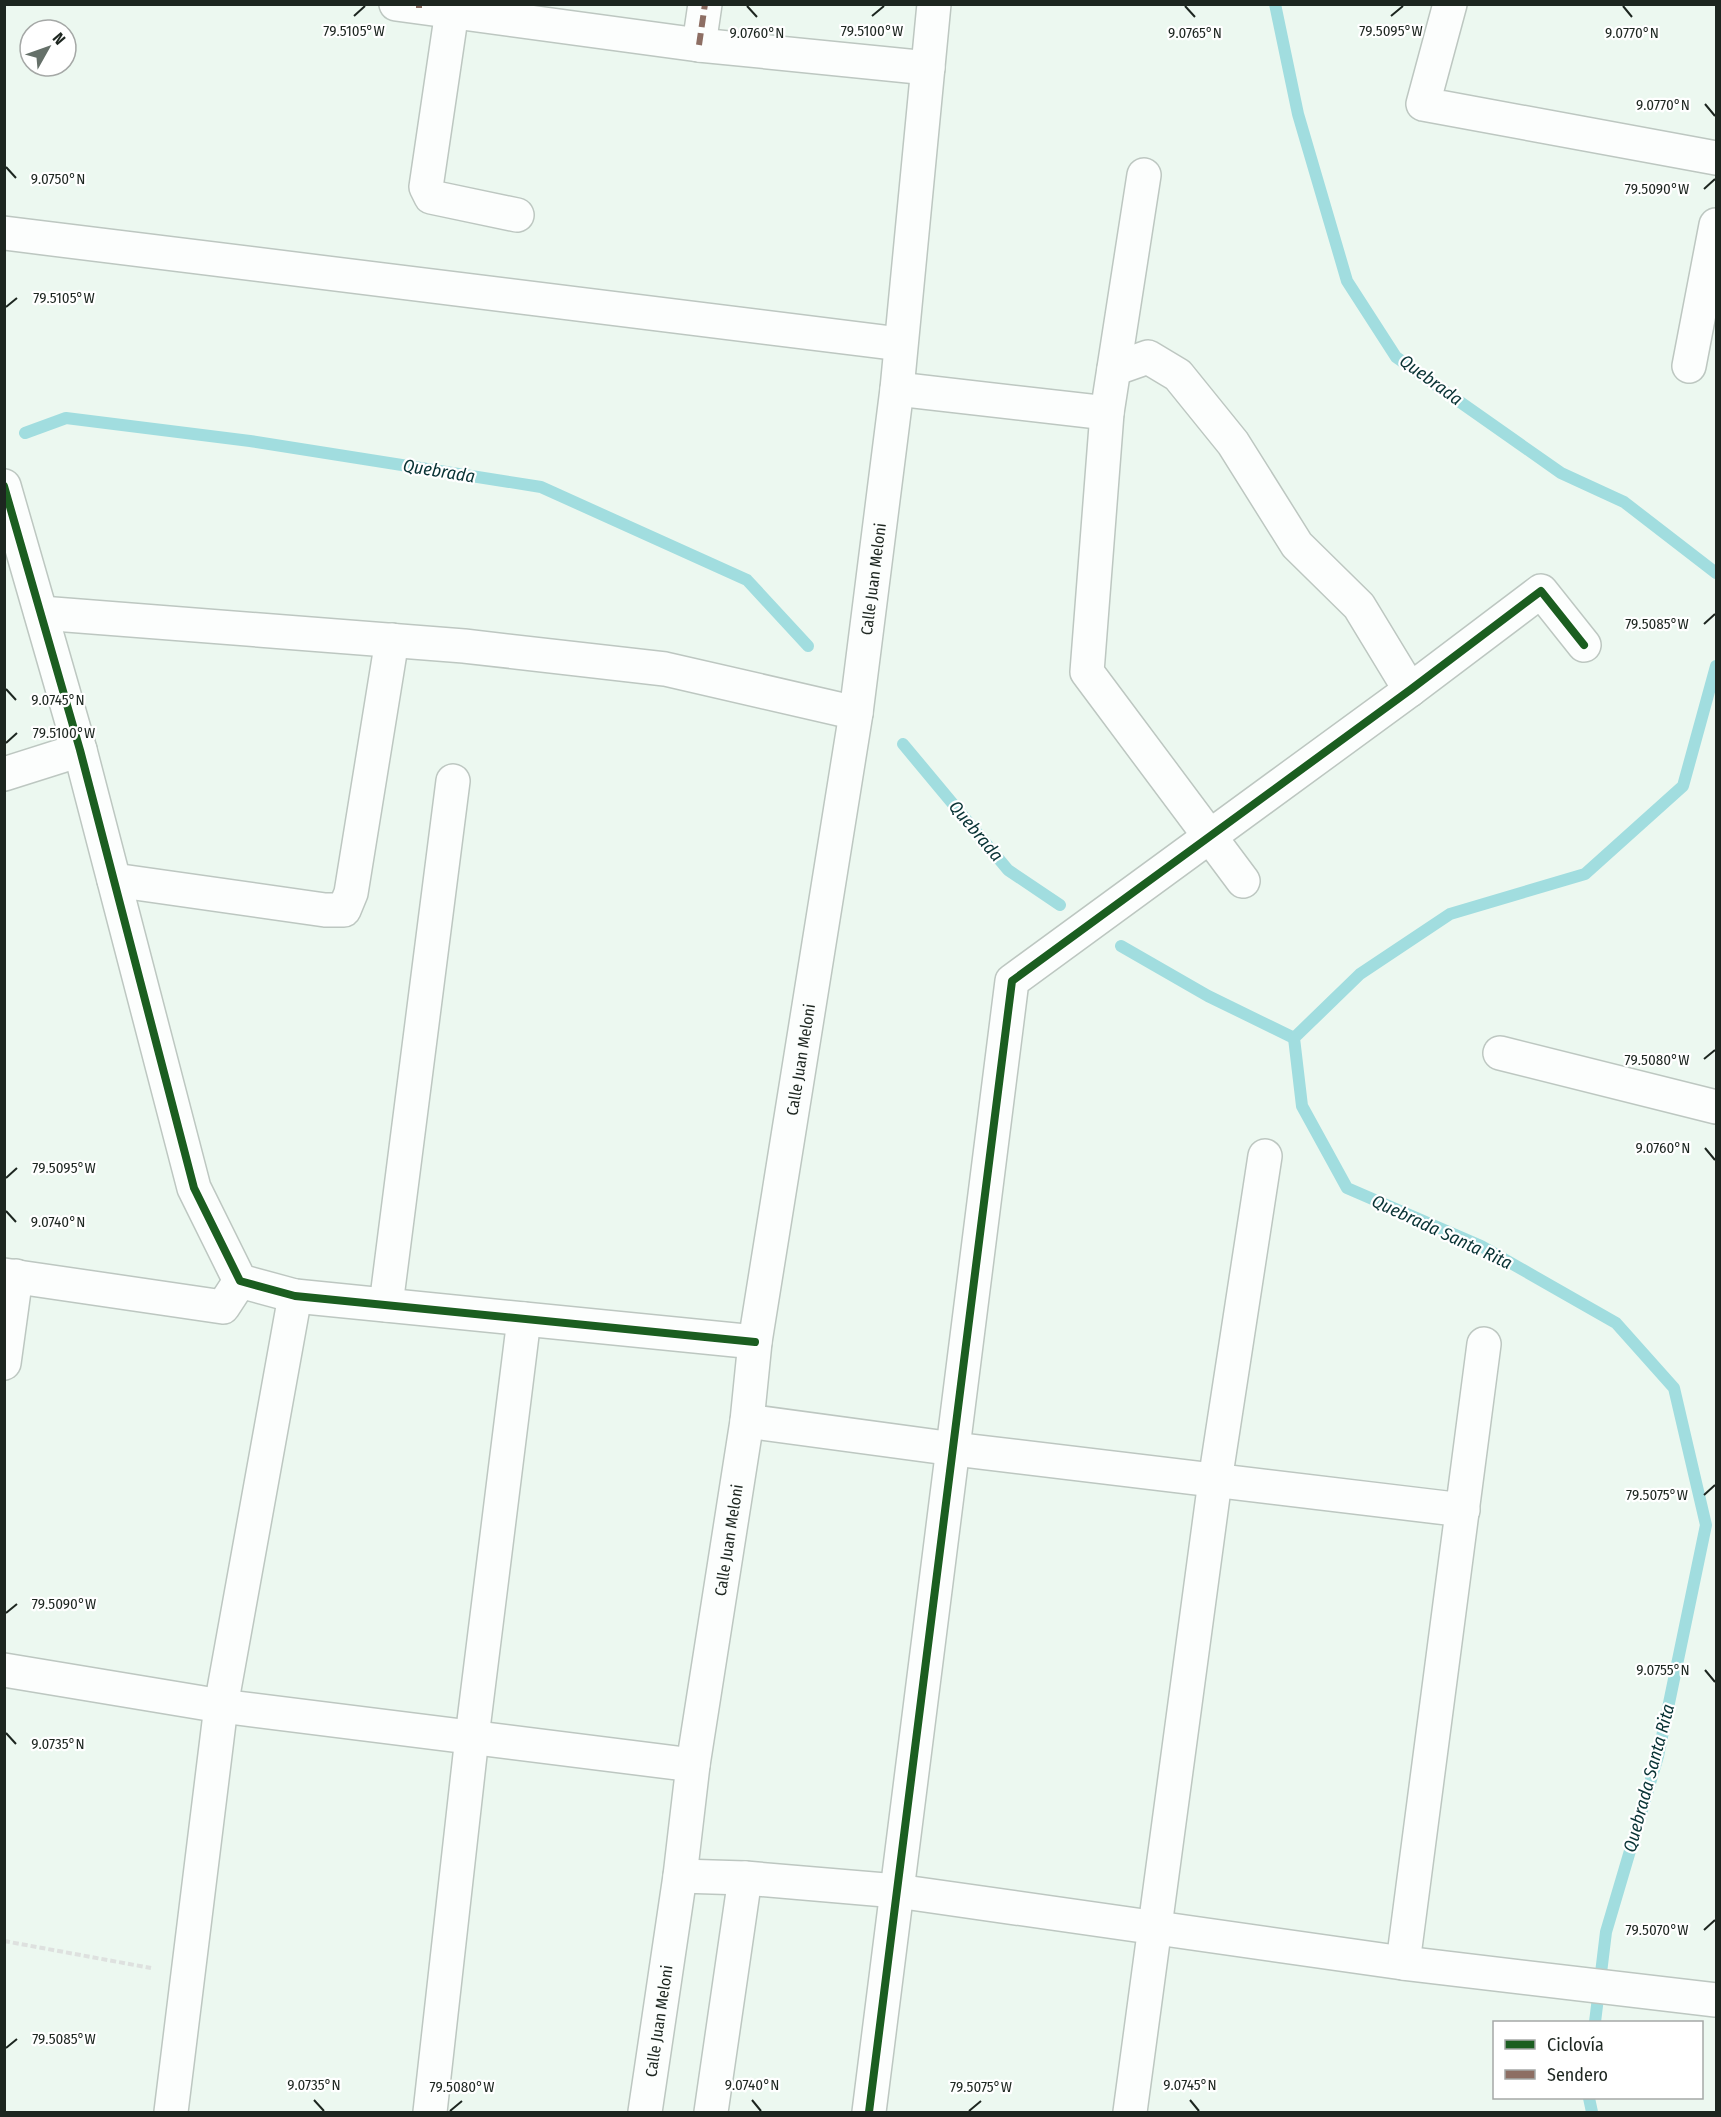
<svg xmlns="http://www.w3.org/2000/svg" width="1721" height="2117" font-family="'Fira Sans Condensed',sans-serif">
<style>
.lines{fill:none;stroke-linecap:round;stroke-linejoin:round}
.stream{stroke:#a1dddf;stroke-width:12}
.minor-casing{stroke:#bdc7c1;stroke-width:36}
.major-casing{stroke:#bdc7c1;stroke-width:36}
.path{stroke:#dee1df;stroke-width:4;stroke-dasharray:6 3;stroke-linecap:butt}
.minor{stroke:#fcfefd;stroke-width:33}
.major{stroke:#fcfefd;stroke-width:33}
.quiet{stroke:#8d6e63;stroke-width:6;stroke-dasharray:12 6;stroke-linecap:butt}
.cycleway-casing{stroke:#fff;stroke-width:11}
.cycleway{stroke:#1b5e20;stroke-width:8}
.ticks{fill:none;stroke:#1d2620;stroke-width:2}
.labels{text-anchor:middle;stroke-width:4.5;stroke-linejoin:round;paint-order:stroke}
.street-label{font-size:16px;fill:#1d2620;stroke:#fff}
.water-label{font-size:18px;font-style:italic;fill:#093335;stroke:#fff}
.ticks-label{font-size:15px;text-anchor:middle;fill:#1d2620;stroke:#fff;stroke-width:4.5;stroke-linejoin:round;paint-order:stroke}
</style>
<rect width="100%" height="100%" fill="#ecf8f0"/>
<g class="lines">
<g class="stream">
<path d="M1275,4L1298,114L1347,281L1396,357L1561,473L1624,502L1716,573"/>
<path d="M25,433L66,418L250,441L541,487L747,580L808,646"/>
<path d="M903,744L1008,870L1060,905"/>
<path d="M1121,946L1208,996L1294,1038"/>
<path d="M1595,2022L1606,1932L1658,1756L1706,1525L1674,1388L1616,1323L1481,1246L1347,1188L1302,1106L1294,1038L1360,974L1450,914L1585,874L1683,786L1716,666"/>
<path d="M1589,2098L1592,2112"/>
</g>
<defs>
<g id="minor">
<path d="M396,4L699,45L928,68"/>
<path d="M1450,4L1423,104L1716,158"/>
<path d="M452,11L426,187L431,197L517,215"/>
<path d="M699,45L705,4"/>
<path d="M1144,175L1107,413L1087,672L1243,881"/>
<path d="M4,233L900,344"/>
<path d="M1689,366L1716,225"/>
<path d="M1114,369L1148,357L1178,375L1233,443L1297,545L1359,606L1410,690"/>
<path d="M897,389L1107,413"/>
<path d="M4,486L80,750L194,1188L240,1281L295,1296L755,1342"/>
<path d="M41,613L464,646L665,669L856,713"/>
<path d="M4,774L80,750"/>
<path d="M114,880L325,910H344L351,893L392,640"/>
<path d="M1500,1053L1716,1107"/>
<path d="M4,1275L223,1307L240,1281"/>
<path d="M386,1305L453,781"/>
<path d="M4,1363L16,1276"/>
<path d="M747,1421L954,1449L1463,1510"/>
<path d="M4,1670L221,1706L693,1765"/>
<path d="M680,1876L745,1878L897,1891L1403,1963L1716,2000"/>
<path d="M1403,1963L1484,1344"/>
<path d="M171,2112L221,1706L295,1296"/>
<path d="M430,2112L472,1737L524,1319"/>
<path d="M711,2112L745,1878"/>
<path d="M869,2112L1012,981L1410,690L1541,591L1584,645"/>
<path d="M1130,2112L1215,1481L1265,1156"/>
</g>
<g id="major">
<path id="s1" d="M645,2112L680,1876L693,1765L747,1421L755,1342L856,713L897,389L934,4"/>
</g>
</defs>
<use href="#minor" class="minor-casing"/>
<use href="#major" class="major-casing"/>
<path class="path" d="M4,1941L151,1968"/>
<use href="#minor" class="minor"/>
<use href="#major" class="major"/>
<g class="quiet">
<path d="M419,8V4"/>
<path d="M699,45L705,4"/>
</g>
<defs>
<g id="cycleway">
<path d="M4,486L80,750L194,1188L240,1281L295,1296L755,1342"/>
<path d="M869,2112L1012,981L1410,690L1541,591L1584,645"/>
</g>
</defs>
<use href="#cycleway" class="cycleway-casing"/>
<use href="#cycleway" class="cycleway"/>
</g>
<path class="ticks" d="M747,6L757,17M1185,6L1195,17M1623,6L1632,17M354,16L365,6M872,16L884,6M1391,16L1403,6M1705,104L1715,116M6,167L16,178M1704,189L1715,179M6,307L17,298M1704,624L1715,614M6,689L16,700M6,743L17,733M1704,1059L1715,1050M1705,1148L1715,1160M6,1178L17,1168M6,1211L16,1222M1704,1495L1715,1485M6,1613L17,1604M1705,1670L1715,1682M6,1733L16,1744M1704,1930L1715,1920M6,2048L17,2039M314,2100L324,2111M752,2100L761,2111M1190,2100L1199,2111M450,2111L462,2101M969,2111L981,2101"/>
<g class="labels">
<g class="street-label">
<text dy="6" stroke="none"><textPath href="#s1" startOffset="1550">Calle Juan Meloni</textPath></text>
<text dy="6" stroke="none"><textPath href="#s1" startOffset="1064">Calle Juan Meloni</textPath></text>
<text dy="6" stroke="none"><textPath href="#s1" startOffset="578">Calle Juan Meloni</textPath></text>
<text dy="6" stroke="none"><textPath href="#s1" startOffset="92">Calle Juan Meloni</textPath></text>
</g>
<g class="water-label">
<text transform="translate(1431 380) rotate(36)" y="6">Quebrada</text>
<text transform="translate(439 471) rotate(9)" y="6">Quebrada</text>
<text transform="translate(976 831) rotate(50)" y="6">Quebrada</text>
<text transform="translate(1442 1232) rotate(25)" y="6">Quebrada Santa Rita</text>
<text transform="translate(1649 1778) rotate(-75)" y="6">Quebrada Santa Rita</text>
</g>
</g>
<g class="ticks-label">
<text x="354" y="36">79.5105°W</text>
<text x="872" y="36">79.5100°W</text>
<text x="1391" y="36">79.5095°W</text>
<text x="1632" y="38">9.0770°N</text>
<text x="757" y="38">9.0760°N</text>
<text x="1195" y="38">9.0765°N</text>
<text x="1663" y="110">9.0770°N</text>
<text x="58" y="184">9.0750°N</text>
<text x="1657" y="194">79.5090°W</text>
<text x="64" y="303">79.5105°W</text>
<text x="1657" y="629">79.5085°W</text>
<text x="58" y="705">9.0745°N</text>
<text x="64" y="738">79.5100°W</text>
<text x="1657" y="1065">79.5080°W</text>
<text x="1663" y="1153">9.0760°N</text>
<text x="64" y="1173">79.5095°W</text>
<text x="58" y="1227">9.0740°N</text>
<text x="1657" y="1500">79.5075°W</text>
<text x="64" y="1609">79.5090°W</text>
<text x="1663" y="1675">9.0755°N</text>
<text x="58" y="1749">9.0735°N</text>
<text x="1657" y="1935">79.5070°W</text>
<text x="64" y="2044">79.5085°W</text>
<text x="314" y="2090">9.0735°N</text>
<text x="752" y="2090">9.0740°N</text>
<text x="1190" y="2090">9.0745°N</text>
<text x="462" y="2092">79.5080°W</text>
<text x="981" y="2092">79.5075°W</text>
</g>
<rect width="1721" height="2117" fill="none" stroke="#1d2620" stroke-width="12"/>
<rect x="1493" y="2021" width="210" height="78" fill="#ffffff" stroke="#a5a8a6" stroke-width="1.5"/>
<rect x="1505" y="2040" width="30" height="9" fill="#1b5e20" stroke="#a5a8a6" stroke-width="1.5"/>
<text x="1547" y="2051" font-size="18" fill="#1d2620">Ciclovía</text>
<rect x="1505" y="2070" width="30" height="9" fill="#8d6e63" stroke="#a5a8a6" stroke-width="1.5"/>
<text x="1547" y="2081" font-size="18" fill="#1d2620">Sendero</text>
<g transform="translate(48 48) rotate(50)"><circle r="28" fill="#ffffff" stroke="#a5a8a6" stroke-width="1.5"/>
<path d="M0-4.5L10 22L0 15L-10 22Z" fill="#657069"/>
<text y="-9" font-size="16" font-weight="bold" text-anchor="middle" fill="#1d2620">N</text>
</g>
</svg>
